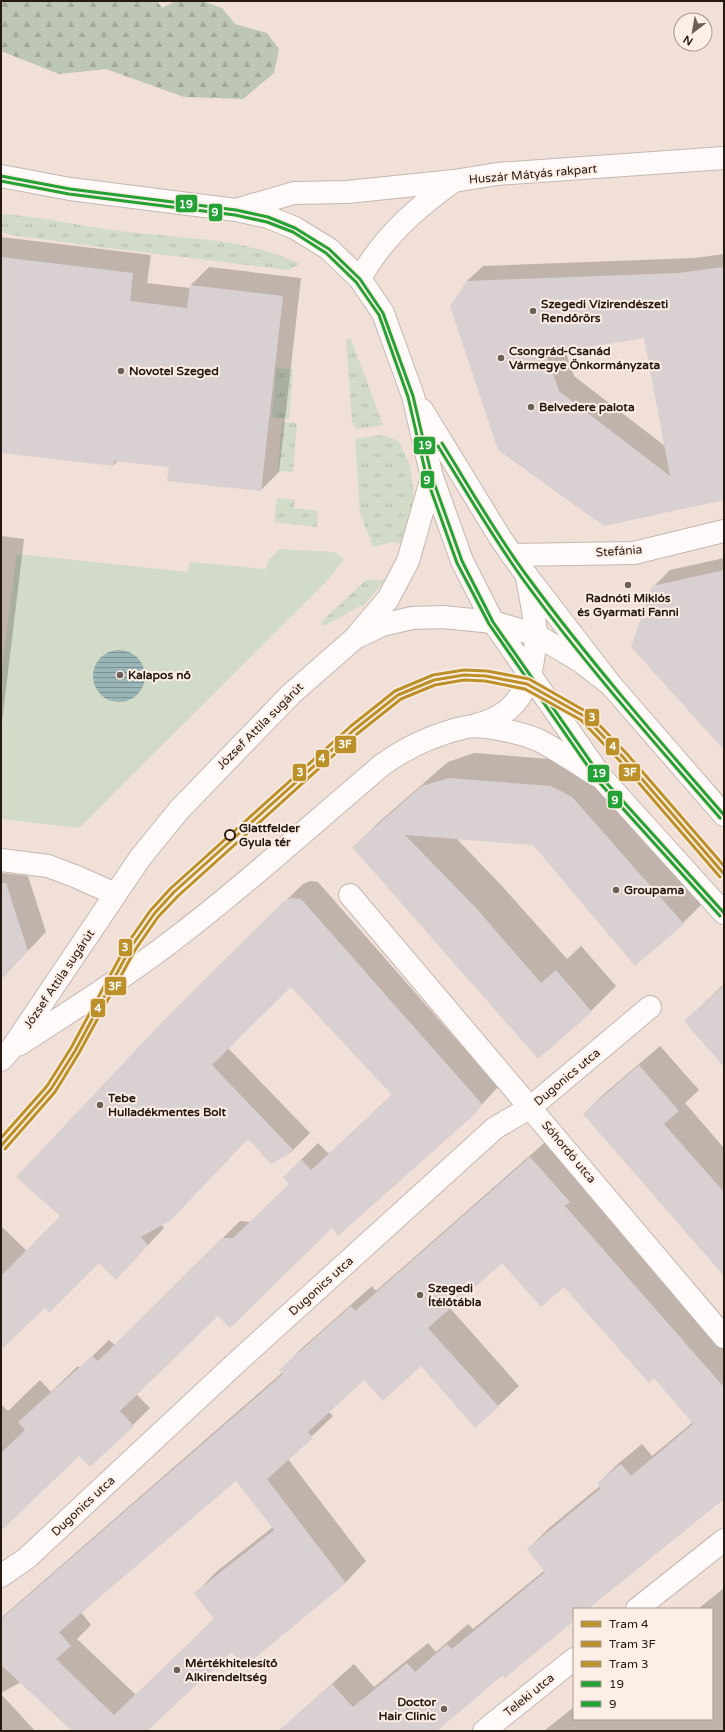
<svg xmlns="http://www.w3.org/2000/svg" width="725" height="1732" font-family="'Varela Round',sans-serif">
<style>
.grass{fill:url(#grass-tufts)}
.forest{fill:url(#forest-firs)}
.park{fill:#d2dac8}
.water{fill:url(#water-rules)}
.shadow{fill:#0003;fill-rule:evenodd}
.building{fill:#d9d0d2;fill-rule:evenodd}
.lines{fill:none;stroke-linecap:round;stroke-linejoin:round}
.street-casing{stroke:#c5b7b0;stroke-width:24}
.secondary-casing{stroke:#c5b7b0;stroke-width:24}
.street{stroke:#fdfaf9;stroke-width:22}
.secondary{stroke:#fdfaf9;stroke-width:22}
.bus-1-casing{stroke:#fdeee6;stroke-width:6}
.bus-2-casing{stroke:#fdeee6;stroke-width:6}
.bus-1{stroke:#25a235;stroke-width:3}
.bus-2{stroke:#25a235;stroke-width:3}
.tram-1-casing{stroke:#fdeee6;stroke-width:6}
.tram-2-casing{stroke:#fdeee6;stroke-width:6}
.tram-3-casing{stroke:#fdeee6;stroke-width:6}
.tram-1{stroke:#bc912a;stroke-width:3}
.tram-2{stroke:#bc912a;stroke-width:3}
.tram-3{stroke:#bc912a;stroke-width:3}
.poi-dot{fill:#6c5f57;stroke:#fdeee6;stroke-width:1.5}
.stop-dot{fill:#fdeee6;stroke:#251911;stroke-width:2}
.labels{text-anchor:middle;stroke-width:4;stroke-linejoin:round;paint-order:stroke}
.street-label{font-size:12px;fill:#251911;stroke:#fdeee6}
.poi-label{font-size:12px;font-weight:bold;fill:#251911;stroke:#fdeee6;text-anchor:start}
.stop-label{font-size:12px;font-weight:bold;fill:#251911;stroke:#fdeee6;text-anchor:start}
.line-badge{stroke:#fdeee6;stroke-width:1.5}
.badge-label{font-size:11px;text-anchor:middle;font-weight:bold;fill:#fff}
</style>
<defs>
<pattern id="grass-tufts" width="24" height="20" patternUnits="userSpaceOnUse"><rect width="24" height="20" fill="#d2dac8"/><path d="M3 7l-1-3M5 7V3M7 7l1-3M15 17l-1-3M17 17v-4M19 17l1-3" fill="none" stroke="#b4baab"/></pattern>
<pattern id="forest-firs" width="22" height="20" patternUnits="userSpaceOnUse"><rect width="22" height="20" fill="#bec6b4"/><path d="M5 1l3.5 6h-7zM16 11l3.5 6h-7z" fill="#a3aa9a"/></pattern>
<pattern id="water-rules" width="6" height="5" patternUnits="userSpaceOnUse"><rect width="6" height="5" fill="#9ab5b5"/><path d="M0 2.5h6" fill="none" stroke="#7d9292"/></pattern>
</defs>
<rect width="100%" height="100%" fill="#f0e0d8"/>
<g class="grass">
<path d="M1,214C38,216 75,225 112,230C175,239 242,236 300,264L288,270L100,247L11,235L1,232Z"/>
<path d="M346,339H351L383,425L357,429L352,422Z"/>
<path d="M276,368L293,369L289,419L272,418Z"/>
<path d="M282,422L297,423L293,472L278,471Z"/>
<path d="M382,435L399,441L410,466L413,489L415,515L406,545L393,542L373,547L360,513L355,439Z"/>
<path d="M277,498L295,500L294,508L318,511L317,527L274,522Z"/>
<path d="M366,580H385L366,603L324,626L321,622Z"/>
</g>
<path class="forest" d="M1,1H157L162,8L176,1H202L222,8L235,24L267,33L279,49L274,73L243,99L184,97L106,69L59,74L1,51Z"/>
<path class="park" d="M280,549L334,552L344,559L325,583L79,828L1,819V675L17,554L188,572L190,562L266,569L268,561Z"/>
<circle class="water" cx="119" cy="676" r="26"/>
<g class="shadow">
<path d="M1,237L151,255L147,283L190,288L191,285L209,267L301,278L279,472L261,490L170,466L118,460L114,465L1,452Z"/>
<path d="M724,254V498L604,525L467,281L483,266L694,258ZM645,337L665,446L574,376L565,350Z"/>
<path d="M1,536L24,539L1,730Z"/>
<path d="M724,558V749L653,587L670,570Z"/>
<path d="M474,753L576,761L708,898L683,923L534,844L456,838L501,885L567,959L581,946L616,986L591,1011L538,1057L354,847L379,822L448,762Z"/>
<path d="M1,873L28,876L46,932L1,979Z"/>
<path d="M310,881L318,882L498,1087L474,1113L218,1315L136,1394L150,1408L133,1425L79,1455L1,1527V1404L8,1411L40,1380L51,1392L78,1366L80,1368L109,1340L115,1345L240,1221L251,1222L290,1184L284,1177L318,1143L329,1154L393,1094L291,985L228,1048L310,1133L293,1150L248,1138L161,1224L164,1228L116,1279L99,1261L45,1307L1,1328V1226L27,1251L61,1216L165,1020L303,884Z"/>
<path d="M724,984V1065L685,1021Z"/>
<path d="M660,1046L699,1090L685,1103L724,1148V1274L584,1114L604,1094Z"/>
<path d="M551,1137L724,1343V1496L587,1609H574V1620L503,1674L434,1731H298L290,1721L354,1664L374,1687L428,1643L436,1652L468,1624L473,1629L545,1570L528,1549L549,1528L600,1486L598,1483L619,1463L642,1444L652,1456L693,1422L654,1377L564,1286L503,1262L450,1308L519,1386L498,1406L421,1364L364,1379L329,1412L333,1416L288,1459L366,1561L346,1582L244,1666L232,1651L145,1731H74L21,1682L1,1693V1618L283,1372L281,1370L301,1349L372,1286L376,1291ZM236,1479L273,1527L216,1572L196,1593L215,1618L136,1695L77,1639L91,1625L81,1612Z"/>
<path d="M724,1588V1731H544L574,1707V1719H712V1609H698Z"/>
<path d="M1,1694L35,1731H1Z"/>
</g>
<g class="building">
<path d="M1,257L133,273L130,301L187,308L190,285L283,296L261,491L167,481L169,467L114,461V466L1,453Z"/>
<path d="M724,267V500L604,526L498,450L450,306L467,281L678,273ZM644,338L670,476L559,391L546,354Z"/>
<path d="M724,570V750L631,647L652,586Z"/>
<path d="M449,778L551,786L572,797L684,924L635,966L533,845L405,835L477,909L541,983L556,970L592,1012L538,1059L352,847L422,786Z"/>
<path d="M1,883H6L28,951L1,979Z"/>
<path d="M292,898L301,899L482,1104L475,1114L338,1236L332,1228L230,1328L218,1316L120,1411L134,1426L90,1467L79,1456L1,1531V1453L25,1430L18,1422L92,1356L98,1361L222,1238H233L289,1184L283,1177L301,1159L311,1170L392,1095L291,987L212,1065L294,1151L271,1164L248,1139L171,1220L141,1237L148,1245L116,1280L99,1263L49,1313L45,1308L1,1350V1276L60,1216L16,1177L165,1019L284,901Z"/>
<path d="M724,985V1067L684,1021Z"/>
<path d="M639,1065L679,1111L664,1124L724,1192V1276L583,1114Z"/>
<path d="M530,1157L570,1202L565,1206L724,1387V1499L588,1609H574V1621L505,1678L503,1675L437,1731H278L332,1684L353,1707L407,1663L415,1672L447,1644L452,1649L545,1572L527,1549L601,1488L597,1483L621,1464L631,1476L693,1424L654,1378L649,1383L564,1287L541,1307L502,1263L428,1328L499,1407L475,1428L421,1366L383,1401L364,1380L308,1432L313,1438L267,1479L346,1583L244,1667L232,1652L147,1731H72L1,1665V1619L283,1374L279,1370L351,1306L355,1311ZM236,1481L274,1530L194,1593L214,1619L114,1715L56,1659L71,1646L59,1632Z"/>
</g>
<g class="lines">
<defs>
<g id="street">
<path d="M512,555L634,553L724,531"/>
<path d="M1,860L48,866L77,877L115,894"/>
<path d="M350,895L724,1337"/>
<path d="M1,1576L27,1558L236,1363L495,1128L531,1107L650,1007"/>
<path d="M637,1609L724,1540"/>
<path d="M484,1731L574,1659"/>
</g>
<g id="secondary">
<path d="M1,176L70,189L236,210L268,217L295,228L329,249L360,279L383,313L413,396L432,477L462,561L493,622L602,778L724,913"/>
<path d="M239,209L294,193L347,192L454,181L497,174L724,158"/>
<path d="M360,279C381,239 417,207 454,181"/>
<path d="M422,410L501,539L527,576L611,685L724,815"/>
<path d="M359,633L388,599L408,561L432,477"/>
<path d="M476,725C514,716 530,690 534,653C535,647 537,640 536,635C535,616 530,596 527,577"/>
<path d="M20,1044C70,1011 121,980 168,944C242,888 311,825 382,765C407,747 435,734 466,727C481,724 523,733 538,740C558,750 577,763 596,775"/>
<path d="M1,1060L12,1048L140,858L179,810L291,694L355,638L382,625L412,618L443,617L493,622L536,635L580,661L611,685"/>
</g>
</defs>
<use href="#street" class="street-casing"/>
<use href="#secondary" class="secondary-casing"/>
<use href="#street" class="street"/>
<use href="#secondary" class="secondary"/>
<defs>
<g id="bus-1">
<path d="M1,176L70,189L236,210L268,217L295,228L329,249L360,279L383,313L413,396L432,477L462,561L493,622L602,778L724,913"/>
<path d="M442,443C470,488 496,534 527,576C588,659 656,737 724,815"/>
</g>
<g id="bus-2">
<path d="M1,181L69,194L235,215L267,222L293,232L326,253L356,282L379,315L408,397L427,479L457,563L489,624L598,781L720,916"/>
<path d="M438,446C465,490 492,536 522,578C583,662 652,740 720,818"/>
</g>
</defs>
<use href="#bus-1" class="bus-1-casing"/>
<use href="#bus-2" class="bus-2-casing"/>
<use href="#bus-1" class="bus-1"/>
<use href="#bus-2" class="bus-2"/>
<defs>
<path id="tram-1" d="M1,1146L51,1089L75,1051L131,947L154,914L174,892L354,730L398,695L434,680L464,675L486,676L527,684L584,716L623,757L724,874"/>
<path id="tram-2" d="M5,1149L55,1092L79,1053L135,950L158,917L178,896L357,734L401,699L435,685L464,680L485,681L525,689L581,720L619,760L720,877"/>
<path id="tram-3" d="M1,1138L47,1086L71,1048L127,944L150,911L170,889L351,726L395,691L433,675L464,670L487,671L529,679L587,712L627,754L724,866"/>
</defs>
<use href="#tram-1" class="tram-1-casing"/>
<use href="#tram-2" class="tram-2-casing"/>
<use href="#tram-3" class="tram-3-casing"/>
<use href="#tram-1" class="tram-1"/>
<use href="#tram-2" class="tram-2"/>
<use href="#tram-3" class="tram-3"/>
</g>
<g class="poi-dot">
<circle cx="533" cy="311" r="4"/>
<circle cx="501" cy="358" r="4"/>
<circle cx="121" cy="371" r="4"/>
<circle cx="531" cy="407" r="4"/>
<circle cx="628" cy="585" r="4"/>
<circle cx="120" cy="675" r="4"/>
<circle cx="616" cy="890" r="4"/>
<circle cx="100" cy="1105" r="4"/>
<circle cx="420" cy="1295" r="4"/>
<circle cx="177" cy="1670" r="4"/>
<circle cx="444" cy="1709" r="4"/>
</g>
<circle class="stop-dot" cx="230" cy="835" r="5"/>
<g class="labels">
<g class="street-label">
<text transform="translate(533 174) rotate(-5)" y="4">Huszár Mátyás rakpart</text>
<text transform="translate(619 551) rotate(-4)" y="4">Stefánia</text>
<text transform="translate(260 726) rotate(-45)" y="4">József Attila sugárút</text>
<text transform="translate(59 979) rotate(-56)" y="4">József Attila sugárút</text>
<text transform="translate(567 1077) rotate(-40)" y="4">Dugonics utca</text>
<text transform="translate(569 1152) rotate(50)" y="4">Sóhordó utca</text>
<text transform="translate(321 1286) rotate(-42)" y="4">Dugonics utca</text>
<text transform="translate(83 1506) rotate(-43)" y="4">Dugonics utca</text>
<text transform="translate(529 1695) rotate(-39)" y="4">Teleki utca</text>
</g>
<g class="poi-label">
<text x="541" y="308">Szegedi Vízirendészeti<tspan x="541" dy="14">Rendőrörs</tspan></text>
<text x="509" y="355">Csongrád-Csanád<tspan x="509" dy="14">Vármegye Önkormányzata</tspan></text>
<text x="129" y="375">Novotel Szeged</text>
<text x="539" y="411">Belvedere palota</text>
<text x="628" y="602" text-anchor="middle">Radnóti Miklós<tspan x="628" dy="14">és Gyarmati Fanni</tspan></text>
<text x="128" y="679">Kalapos nő</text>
<text x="624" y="894">Groupama</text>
<text x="108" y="1102">Tebe<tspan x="108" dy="14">Hulladékmentes Bolt</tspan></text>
<text x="428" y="1292">Szegedi<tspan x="428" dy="14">Ítélőtábla</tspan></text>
<text x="185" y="1667">Mértékhitelesítő<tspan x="185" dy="14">Alkirendeltség</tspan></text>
<text x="436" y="1706" text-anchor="end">Doctor<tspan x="436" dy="14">Hair Clinic</tspan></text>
</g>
<g class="stop-label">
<text x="239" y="832">Glattfelder<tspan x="239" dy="14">Gyula tér</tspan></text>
</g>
</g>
<g class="line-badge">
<rect x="175" y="194" width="23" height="19" rx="4" fill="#25a235"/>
<rect x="208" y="203" width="15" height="19" rx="4" fill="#25a235"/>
<rect x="413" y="436" width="23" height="19" rx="4" fill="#25a235"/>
<rect x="420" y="470" width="15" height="19" rx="4" fill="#25a235"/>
<rect x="584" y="708" width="16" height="19" rx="4" fill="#bc912a"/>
<rect x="334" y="735" width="23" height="19" rx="4" fill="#bc912a"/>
<rect x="605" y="737" width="15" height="19" rx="4" fill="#bc912a"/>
<rect x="315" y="749" width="15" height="19" rx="4" fill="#bc912a"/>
<rect x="292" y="763" width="15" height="19" rx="4" fill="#bc912a"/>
<rect x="618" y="763" width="23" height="19" rx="4" fill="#bc912a"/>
<rect x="587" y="764" width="23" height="19" rx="4" fill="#25a235"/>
<rect x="607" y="790" width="16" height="19" rx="4" fill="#25a235"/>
<rect x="118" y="938" width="15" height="19" rx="4" fill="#bc912a"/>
<rect x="104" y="976" width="23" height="20" rx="4" fill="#bc912a"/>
<rect x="90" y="998" width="16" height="20" rx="4" fill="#bc912a"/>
</g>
<g class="badge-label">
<text x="186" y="208">19</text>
<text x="215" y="216">9</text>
<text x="425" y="449">19</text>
<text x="427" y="484">9</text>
<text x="592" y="721">3</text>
<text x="345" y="748">3F</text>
<text x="613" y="750">4</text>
<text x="322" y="762">4</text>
<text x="300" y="776">3</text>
<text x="630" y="776">3F</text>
<text x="599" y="777">19</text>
<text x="615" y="804">9</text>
<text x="125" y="951">3</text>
<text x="115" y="990">3F</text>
<text x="98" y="1012">4</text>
</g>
<rect width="725" height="1732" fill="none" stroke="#251911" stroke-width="4"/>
<rect x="573" y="1608" width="140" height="112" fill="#fdeee6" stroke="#a79991"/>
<rect x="581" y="1621" width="20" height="6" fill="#bc912a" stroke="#a79991"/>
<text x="609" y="1628" font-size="12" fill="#251911">Tram 4</text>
<rect x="581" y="1641" width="20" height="6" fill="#bc912a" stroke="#a79991"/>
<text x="609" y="1648" font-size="12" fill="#251911">Tram 3F</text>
<rect x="581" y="1661" width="20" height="6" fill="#bc912a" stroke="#a79991"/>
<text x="609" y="1668" font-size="12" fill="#251911">Tram 3</text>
<rect x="581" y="1681" width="20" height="6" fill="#25a235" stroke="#a79991"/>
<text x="609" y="1688" font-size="12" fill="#251911">19</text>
<rect x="581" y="1701" width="20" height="6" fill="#25a235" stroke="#a79991"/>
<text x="609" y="1708" font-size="12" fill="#251911">9</text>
<g transform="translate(693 32) rotate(211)"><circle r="19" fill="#fdeee6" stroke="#a79991"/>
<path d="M0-3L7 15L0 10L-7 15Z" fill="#6c5f57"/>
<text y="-6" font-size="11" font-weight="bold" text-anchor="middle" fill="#251911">N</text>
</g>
</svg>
